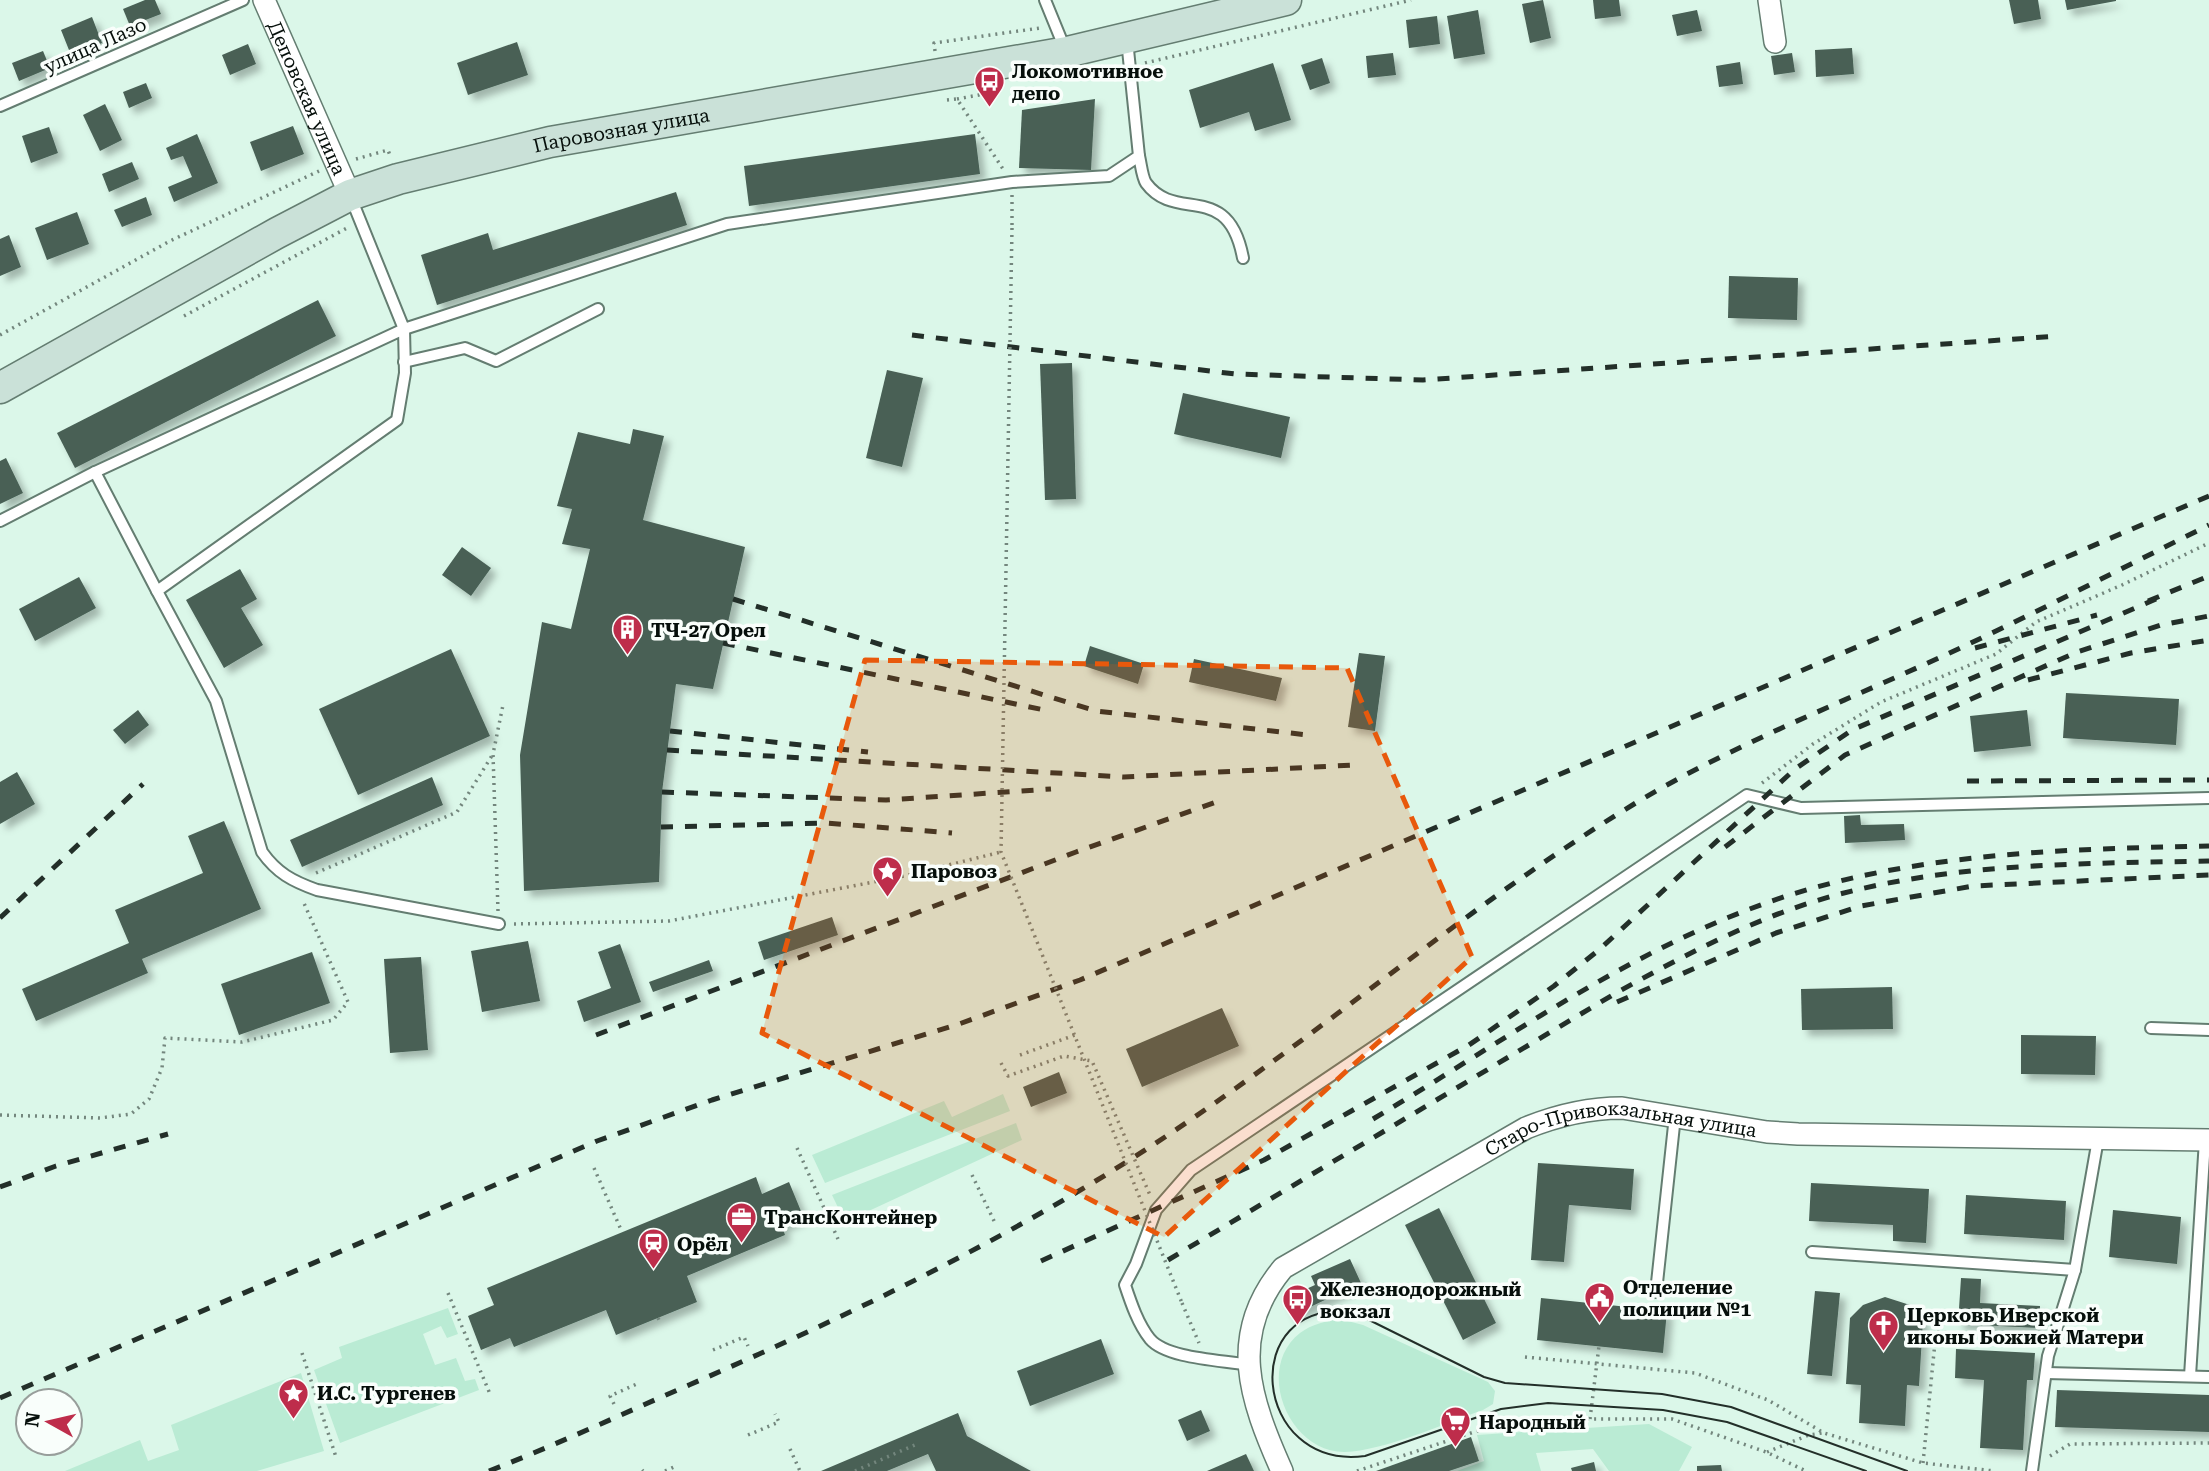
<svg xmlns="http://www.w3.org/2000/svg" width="2209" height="1471" font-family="'Roboto Serif',serif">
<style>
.green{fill:#baebd4}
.building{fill:#486055;filter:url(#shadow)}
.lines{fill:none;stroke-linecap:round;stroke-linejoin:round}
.service-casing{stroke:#647d71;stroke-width:14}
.minor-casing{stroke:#647d71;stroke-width:24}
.secondary-casing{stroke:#647d71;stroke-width:33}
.path{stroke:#73867d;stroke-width:3.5;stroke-dasharray:2 5;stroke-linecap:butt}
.service{stroke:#fff;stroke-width:10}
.minor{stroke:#fff;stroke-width:21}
.secondary{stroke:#cae1d8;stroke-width:30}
.tram{stroke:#232f29;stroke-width:2}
.rail{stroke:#232f29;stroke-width:5;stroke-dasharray:12 12;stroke-linecap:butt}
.path-bridge{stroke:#73867d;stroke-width:3.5;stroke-dasharray:2 5;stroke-linecap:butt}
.marked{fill:#e8590c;fill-opacity:0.2;stroke:#e8590c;stroke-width:5;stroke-dasharray:14 9;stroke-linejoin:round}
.labels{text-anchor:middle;stroke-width:7;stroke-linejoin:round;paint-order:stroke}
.street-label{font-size:19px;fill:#060f0b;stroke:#f9fefb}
.poi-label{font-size:19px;font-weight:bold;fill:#060f0b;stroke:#f9fefb;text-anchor:start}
</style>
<defs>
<filter id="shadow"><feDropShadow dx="6" dy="6" stdDeviation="3.5" flood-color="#0004"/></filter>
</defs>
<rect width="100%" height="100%" fill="#dbf7e9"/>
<g class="green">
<path d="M1003,1094L1010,1111L825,1183L812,1155L944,1101L952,1117Z"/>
<path d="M1016,1123L1022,1140L845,1222L832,1195Z"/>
<path d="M448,1308L458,1334L447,1338L441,1326L423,1334L435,1365L456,1358L465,1381L475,1379L479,1390L340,1443L314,1370L342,1358L339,1347Z"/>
<path d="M1340,1319L1363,1325L1488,1382L1495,1391L1493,1404L1483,1410C1446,1423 1383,1451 1345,1452C1289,1453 1254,1369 1300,1333C1312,1324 1326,1321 1340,1319Z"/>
<path d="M301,1373L324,1451L257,1471H65L140,1440L148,1461L179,1450L171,1425Z"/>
<path d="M1649,1424L1692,1447L1679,1471H1609L1593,1449L1536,1453L1541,1471H1457L1484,1461L1477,1435Z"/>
</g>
<g class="building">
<path d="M145,0H155L161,14L130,26L123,9Z"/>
<path d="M1543,0L1551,38L1530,43L1522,4Z"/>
<path d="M1593,0H1619L1621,16L1595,19Z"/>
<path d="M2009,0H2038L2041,19L2014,24Z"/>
<path d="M2065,0H2116V1L2067,10Z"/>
<path d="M1478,10L1485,54L1454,59L1447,16Z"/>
<path d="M1697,10L1702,31L1677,36L1672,15Z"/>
<path d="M1437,16L1440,44L1409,48L1406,20Z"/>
<path d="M92,17L102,43L71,55L61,30Z"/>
<path d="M517,42L528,75L468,95L457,63Z"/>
<path d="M248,44L256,64L230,75L222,55Z"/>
<path d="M1852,48L1854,74L1816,77L1815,50Z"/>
<path d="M43,51L50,68L19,81L12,63Z"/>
<path d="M1393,53L1396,75L1368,78L1366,56Z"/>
<path d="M1792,53L1795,72L1774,75L1771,56Z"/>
<path d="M1322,58L1330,83L1310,90L1301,65Z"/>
<path d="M1740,62L1743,84L1719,87L1716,66Z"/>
<path d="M1273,63L1291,120L1255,131L1249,112L1200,128L1189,90Z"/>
<path d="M146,83L152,98L129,108L123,92Z"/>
<path d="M1095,99L1091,170L1019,168L1022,110Z"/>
<path d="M105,104L122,140L100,151L83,115Z"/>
<path d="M293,126L304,154L261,171L250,142Z"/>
<path d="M49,127L58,153L31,163L22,136Z"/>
<path d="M197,134L218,183L174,202L168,187L192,177L183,156L171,160L166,148Z"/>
<path d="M975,134L980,174L749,206L744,166Z"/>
<path d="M132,162L139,179L109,192L102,174Z"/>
<path d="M676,192L687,225L437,305L421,255L488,233L493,250Z"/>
<path d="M146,197L152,215L122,227L114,210Z"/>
<path d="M77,212L89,244L47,260L35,228Z"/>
<path d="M9,235L21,267L0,276V239Z"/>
<path d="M1729,276L1798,278L1797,320L1728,318Z"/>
<path d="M318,300L336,336L75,468L57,433Z"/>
<path d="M1072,363L1076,499L1045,500L1040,364Z"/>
<path d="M887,370L923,378L902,467L866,458Z"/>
<path d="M1183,393L1290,417L1281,458L1174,434Z"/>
<path d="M633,429L664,436L643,520L745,547L713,689L676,684L662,792L659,882L524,891L520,755L542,622L571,629L590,549L562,544L572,509L557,506L578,432L630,444Z"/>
<path d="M6,458L23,493L0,504V461Z"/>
<path d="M462,547L491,568L471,596L442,575Z"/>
<path d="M240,569L257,599L241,608L263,645L224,668L186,600Z"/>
<path d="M79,577L96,608L35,641L19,609Z"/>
<path d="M1090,646L1144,664L1138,684L1084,666Z"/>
<path d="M451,649L490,736L358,795L319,709Z"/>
<path d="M1359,653L1385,656L1375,731L1348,727Z"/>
<path d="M1194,659L1282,678L1276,701L1189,682Z"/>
<path d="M2066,693L2179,699L2176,745L2063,738Z"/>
<path d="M138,710L149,725L125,744L113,730Z"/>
<path d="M2027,710L2031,746L1974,752L1970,716Z"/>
<path d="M17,772L35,804L0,824V782Z"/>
<path d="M432,777L443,805L302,867L290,840Z"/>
<path d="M1860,815L1861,825L1904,824L1905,840L1845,843L1844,816Z"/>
<path d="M224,821L261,909L142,959L148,973L36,1021L22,989L129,943L115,910L203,873L188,836Z"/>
<path d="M832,917L838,935L764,960L758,942Z"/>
<path d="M528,941L540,1001L482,1012L471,951Z"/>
<path d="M620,944L641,1002L584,1022L577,1001L611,988L598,952Z"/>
<path d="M312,952L330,1003L239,1035L221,984Z"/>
<path d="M421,957L428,1050L390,1053L384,959Z"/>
<path d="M709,960L713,971L653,992L649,982Z"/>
<path d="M1892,987L1893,1029L1802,1030L1801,989Z"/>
<path d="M1222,1008L1239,1046L1142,1087L1126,1049Z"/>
<path d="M2021,1035L2096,1036L2095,1075L2021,1074Z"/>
<path d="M1059,1072L1067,1093L1031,1107L1023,1087Z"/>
<path d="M1538,1163L1634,1169L1631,1210L1569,1205L1564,1262L1531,1260Z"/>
<path d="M756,1177L762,1194L789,1182L803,1216L782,1226L785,1235L687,1276L697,1302L616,1335L606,1310L514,1347L510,1338L481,1350L468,1316L494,1305L487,1288Z"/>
<path d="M1811,1183L1929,1189L1926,1243L1893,1241V1225L1809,1221Z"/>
<path d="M1966,1195L2066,1201L2064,1240L1964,1234Z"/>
<path d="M1439,1208L1496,1323L1463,1340L1405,1225Z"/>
<path d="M2113,1210L2181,1217L2177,1264L2109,1257Z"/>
<path d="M1350,1259L1361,1283L1291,1316L1284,1299L1315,1285L1311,1276Z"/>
<path d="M1961,1278L1981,1279L1980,1303L2040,1306L2039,1328L1958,1324Z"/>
<path d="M1815,1291L1840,1293L1832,1376L1807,1374Z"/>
<path d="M1885,1297L1913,1306L1923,1321L1919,1386L1907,1385L1905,1426L1859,1423L1861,1385L1846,1384L1850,1318L1863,1305Z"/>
<path d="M1541,1298L1667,1311L1663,1353L1537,1340Z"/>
<path d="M1101,1339L1114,1374L1030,1406L1017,1371Z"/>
<path d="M1956,1349L2035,1353L2033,1380H2027L2023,1450L1980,1448L1984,1380L1955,1378Z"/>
<path d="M2057,1390L2209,1395V1432L2055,1427Z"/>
<path d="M1201,1410L1210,1431L1187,1441L1178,1420Z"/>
<path d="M958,1413L967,1436L1031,1471H936L928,1454L887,1471H821Z"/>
<path d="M1471,1437L1479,1461L1449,1471H1376Z"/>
<path d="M1246,1454L1254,1471H1207Z"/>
<path d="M1594,1462L1596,1471H1572L1571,1468Z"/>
<path d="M1721,1465L1722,1471H1697V1466Z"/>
</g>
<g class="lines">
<defs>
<g id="service">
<path d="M1045,0L1065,49"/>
<path d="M0,106L243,0"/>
<path d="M1139,156C1141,164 1142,177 1146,183C1176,224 1228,179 1243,258"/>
<path d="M351,198L404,329L727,224L1012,182L1109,176L1139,156L1127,40"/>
<path d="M404,362L465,348L496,361L598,309"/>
<path d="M95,472L157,591"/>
<path d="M0,521L95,472L404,329L405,373L397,420L157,591L216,701L262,852C277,873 292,881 317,890L499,924"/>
<path d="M2151,1028L2209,1030"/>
<path d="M1812,1252L2075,1270"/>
<path d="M1656,1292L1675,1116"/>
<path d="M1249,1365C1223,1360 1167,1359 1150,1339C1138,1324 1131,1303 1125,1285L1136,1264L1156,1210L1191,1170L1747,795L1801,808L2209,798"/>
<path d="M2046,1373L2209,1377"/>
<path d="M2190,1376L2205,1140"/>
<path d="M2032,1471L2048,1356L2075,1270L2098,1139"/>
</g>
<g id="minor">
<path id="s1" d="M264,0L350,195"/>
<path d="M1769,0L1775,42"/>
<path id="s2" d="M1282,1471C1250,1399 1227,1335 1283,1268L1526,1128C1558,1115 1587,1108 1622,1108L1767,1132L1798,1134L2209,1140"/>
</g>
<g id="secondary">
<path id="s3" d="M0,388L277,233L350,195L398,179L550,142L1067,52L1286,0"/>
</g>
</defs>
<use href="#service" class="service-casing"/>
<use href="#minor" class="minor-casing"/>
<use href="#secondary" class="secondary-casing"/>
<g class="path">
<path d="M935,51L934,43L1040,28"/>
<path d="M1145,63L1411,0"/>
<path d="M1083,76L1117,69"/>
<path d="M957,99L1000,91"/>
<path d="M947,100L957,99L1003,169"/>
<path d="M356,159L388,150L391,158"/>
<path d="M1012,195V228"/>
<path d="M184,316L347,228"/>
<path d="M0,335L170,241L319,171"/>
<path d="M1762,783L1813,744L1881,702L1996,654L2036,622L2122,585L2209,543"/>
<path d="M316,873L457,812L493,754"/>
<path d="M498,911L493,754L503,705"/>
<path d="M514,924L669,921L900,877L1001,852"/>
<path d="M1020,1055L1075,1035"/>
<path d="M1001,1063L1008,1076L1064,1056L1092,1061L1150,1195"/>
<path d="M0,1115L100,1118L131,1114L149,1099L162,1068L165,1038L242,1042L333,1020L348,1002L303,901"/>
<path d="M797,1148L838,1239"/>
<path d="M594,1168L622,1232"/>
<path d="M972,1175L996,1225"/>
<path d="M448,1293L490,1394"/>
<path d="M1182,1303L1199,1343"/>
<path d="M658,1318L661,1324"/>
<path d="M713,1350L744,1337L748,1346"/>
<path d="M302,1353L336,1457"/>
<path d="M1525,1357L1695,1373L1768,1400L1824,1433L1923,1463L1994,1471"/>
<path d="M614,1404L610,1396L639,1383"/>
<path d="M1590,1419L1599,1346"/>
<path d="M748,1435L779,1422L775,1414"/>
<path d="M790,1449L800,1471"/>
<path d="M1767,1452L1809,1435L1822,1433"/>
<path d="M2050,1456L2070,1444L2209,1443"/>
<path d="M1923,1463L1936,1332L2040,1338"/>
<path d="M642,1470L643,1471"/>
<path d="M665,1471L674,1467"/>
<path d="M855,1471L917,1444"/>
<path d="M1357,1471L1495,1425L1538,1419H1672L1766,1452L1806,1471"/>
</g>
<use href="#service" class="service"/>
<use href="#minor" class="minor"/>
<use href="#secondary" class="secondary"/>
<path class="tram" d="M1866,1471L1727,1422L1663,1410L1548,1403L1501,1409L1365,1456C1252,1471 1236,1298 1353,1312L1484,1377L1505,1383L1662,1394L1731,1407L1907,1471"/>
<g class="rail">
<path d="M912,335L1235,374L1423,380L2059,336"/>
<path d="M733,599L1096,711L1308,735"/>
<path d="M2148,601L2209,576"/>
<path d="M723,643L1049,711"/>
<path d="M1975,648L2097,615"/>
<path d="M2028,680L2131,653L2209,640"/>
<path d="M670,731L868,752"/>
<path d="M667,750L1124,777L1354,765"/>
<path d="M1967,781L2209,780"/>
<path d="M662,792L886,800L1051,789"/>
<path d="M661,827L826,823L952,833"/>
<path d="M1725,847L1845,755L2077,652L2161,625L2209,616"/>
<path d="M0,918L143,784"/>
<path d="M1617,1002L1776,933L1861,906L1973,886L2209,875"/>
<path d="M596,1035L1076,852L1216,802"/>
<path d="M1373,1119C1501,1043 1625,953 1766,903C1907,853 2060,849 2209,846"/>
<path d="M0,1187L56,1166L168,1134"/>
<path d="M1168,1260L1616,993C1665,966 1715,939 1768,918C1905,862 2063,864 2209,861"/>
<path d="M1041,1261L1264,1160L1469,1045L1554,986L1600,949L1795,769L1852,730L2156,599"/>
<path d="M0,1398L597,1141L712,1100L959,1024L1080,980L2209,496"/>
<path d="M489,1471C556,1445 622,1414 689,1385C834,1322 977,1254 1112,1171C1295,1058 1455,912 1639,801C1735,744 1841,703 1943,656C2032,615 2120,569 2209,525"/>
</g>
<path class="path-bridge" d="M1012,228L1001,852L1182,1303"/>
</g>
<path class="marked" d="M865,660L1347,668L1472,957L1164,1237L762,1033Z"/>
<defs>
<symbol id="bus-pin" viewBox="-11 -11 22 30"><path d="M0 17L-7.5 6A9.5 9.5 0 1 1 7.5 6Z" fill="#be2d4b" stroke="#f9fefb"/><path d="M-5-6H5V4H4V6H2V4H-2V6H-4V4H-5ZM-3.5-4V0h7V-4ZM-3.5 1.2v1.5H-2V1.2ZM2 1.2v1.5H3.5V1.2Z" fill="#fff"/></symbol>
<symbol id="building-pin" viewBox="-11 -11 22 30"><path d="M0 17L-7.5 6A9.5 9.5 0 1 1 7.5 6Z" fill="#be2d4b" stroke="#f9fefb"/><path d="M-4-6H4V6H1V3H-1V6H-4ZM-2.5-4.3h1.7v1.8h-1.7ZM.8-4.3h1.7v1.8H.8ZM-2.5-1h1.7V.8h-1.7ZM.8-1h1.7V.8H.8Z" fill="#fff"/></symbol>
<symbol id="sight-pin" viewBox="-11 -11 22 30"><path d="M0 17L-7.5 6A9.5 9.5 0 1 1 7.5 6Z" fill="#be2d4b" stroke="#f9fefb"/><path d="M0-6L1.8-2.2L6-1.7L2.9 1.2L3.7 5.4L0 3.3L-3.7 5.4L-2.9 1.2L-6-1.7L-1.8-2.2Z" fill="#fff"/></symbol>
<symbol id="office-pin" viewBox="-11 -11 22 30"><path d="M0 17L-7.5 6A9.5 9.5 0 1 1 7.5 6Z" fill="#be2d4b" stroke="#f9fefb"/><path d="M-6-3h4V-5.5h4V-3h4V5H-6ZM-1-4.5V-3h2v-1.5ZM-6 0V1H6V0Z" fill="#fff"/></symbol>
<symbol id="station-pin" viewBox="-11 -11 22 30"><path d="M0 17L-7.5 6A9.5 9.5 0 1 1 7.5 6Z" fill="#be2d4b" stroke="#f9fefb"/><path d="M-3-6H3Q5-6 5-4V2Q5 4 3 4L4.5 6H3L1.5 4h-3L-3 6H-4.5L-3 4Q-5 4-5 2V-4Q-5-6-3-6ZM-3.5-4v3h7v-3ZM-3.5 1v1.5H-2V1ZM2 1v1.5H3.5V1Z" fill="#fff"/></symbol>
<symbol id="civic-pin" viewBox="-11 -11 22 30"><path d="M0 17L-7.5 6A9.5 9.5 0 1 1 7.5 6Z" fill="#be2d4b" stroke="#f9fefb"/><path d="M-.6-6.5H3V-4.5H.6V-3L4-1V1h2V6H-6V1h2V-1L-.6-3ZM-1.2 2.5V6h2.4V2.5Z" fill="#fff"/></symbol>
<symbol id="church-pin" viewBox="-11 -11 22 30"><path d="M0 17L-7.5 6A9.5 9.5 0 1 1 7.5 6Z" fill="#be2d4b" stroke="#f9fefb"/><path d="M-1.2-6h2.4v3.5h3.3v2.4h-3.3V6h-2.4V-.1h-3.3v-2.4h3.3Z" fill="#fff"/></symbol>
<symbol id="supermarket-pin" viewBox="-11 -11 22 30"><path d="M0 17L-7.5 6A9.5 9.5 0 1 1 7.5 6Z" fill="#be2d4b" stroke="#f9fefb"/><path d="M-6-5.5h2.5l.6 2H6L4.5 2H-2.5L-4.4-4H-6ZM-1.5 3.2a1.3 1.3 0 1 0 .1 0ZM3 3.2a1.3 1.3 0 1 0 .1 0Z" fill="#fff"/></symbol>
</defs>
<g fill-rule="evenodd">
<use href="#bus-pin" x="972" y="64" width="35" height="47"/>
<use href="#building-pin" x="610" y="612" width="35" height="47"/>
<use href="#sight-pin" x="870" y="854" width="35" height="47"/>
<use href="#office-pin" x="724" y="1200" width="35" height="47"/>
<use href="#station-pin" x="636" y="1226" width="35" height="47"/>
<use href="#civic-pin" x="1582" y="1280" width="35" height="47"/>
<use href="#bus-pin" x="1280" y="1282" width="35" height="47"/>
<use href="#church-pin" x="1866" y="1308" width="35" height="47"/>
<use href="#sight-pin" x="276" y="1376" width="35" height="47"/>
<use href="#supermarket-pin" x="1438" y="1404" width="35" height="47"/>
</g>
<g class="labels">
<g class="street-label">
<text transform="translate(95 45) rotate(-24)" y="7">улица Лазо</text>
<text dy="7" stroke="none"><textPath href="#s1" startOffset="107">Деповская улица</textPath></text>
<text dy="7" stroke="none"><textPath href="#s3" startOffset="679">Паровозная улица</textPath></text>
<text dy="7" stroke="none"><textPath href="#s2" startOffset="592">Старо-Привокзальная улица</textPath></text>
</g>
<g class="poi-label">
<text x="1012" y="78">Локомотивное<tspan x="1012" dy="22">депо</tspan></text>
<text x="651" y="637">ТЧ-27 Орел</text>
<text x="911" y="878">Паровоз</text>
<text x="764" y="1224">ТрансКонтейнер</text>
<text x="677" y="1251">Орёл</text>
<text x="1623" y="1294">Отделение<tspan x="1623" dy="22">полиции №1</tspan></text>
<text x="1320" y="1296">Железнодорожный<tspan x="1320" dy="22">вокзал</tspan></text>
<text x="1907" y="1322">Церковь Иверской<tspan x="1907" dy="22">иконы Божией Матери</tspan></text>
<text x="317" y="1400">И.С. Тургенев</text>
<text x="1479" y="1429">Народный</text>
</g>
</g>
<g transform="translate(49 1422) rotate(278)"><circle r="33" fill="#f9fefb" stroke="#989e9b" stroke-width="2"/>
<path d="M0-5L12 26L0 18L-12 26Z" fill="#be2d4b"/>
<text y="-10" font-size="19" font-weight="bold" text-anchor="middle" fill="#060f0b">N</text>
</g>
</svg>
